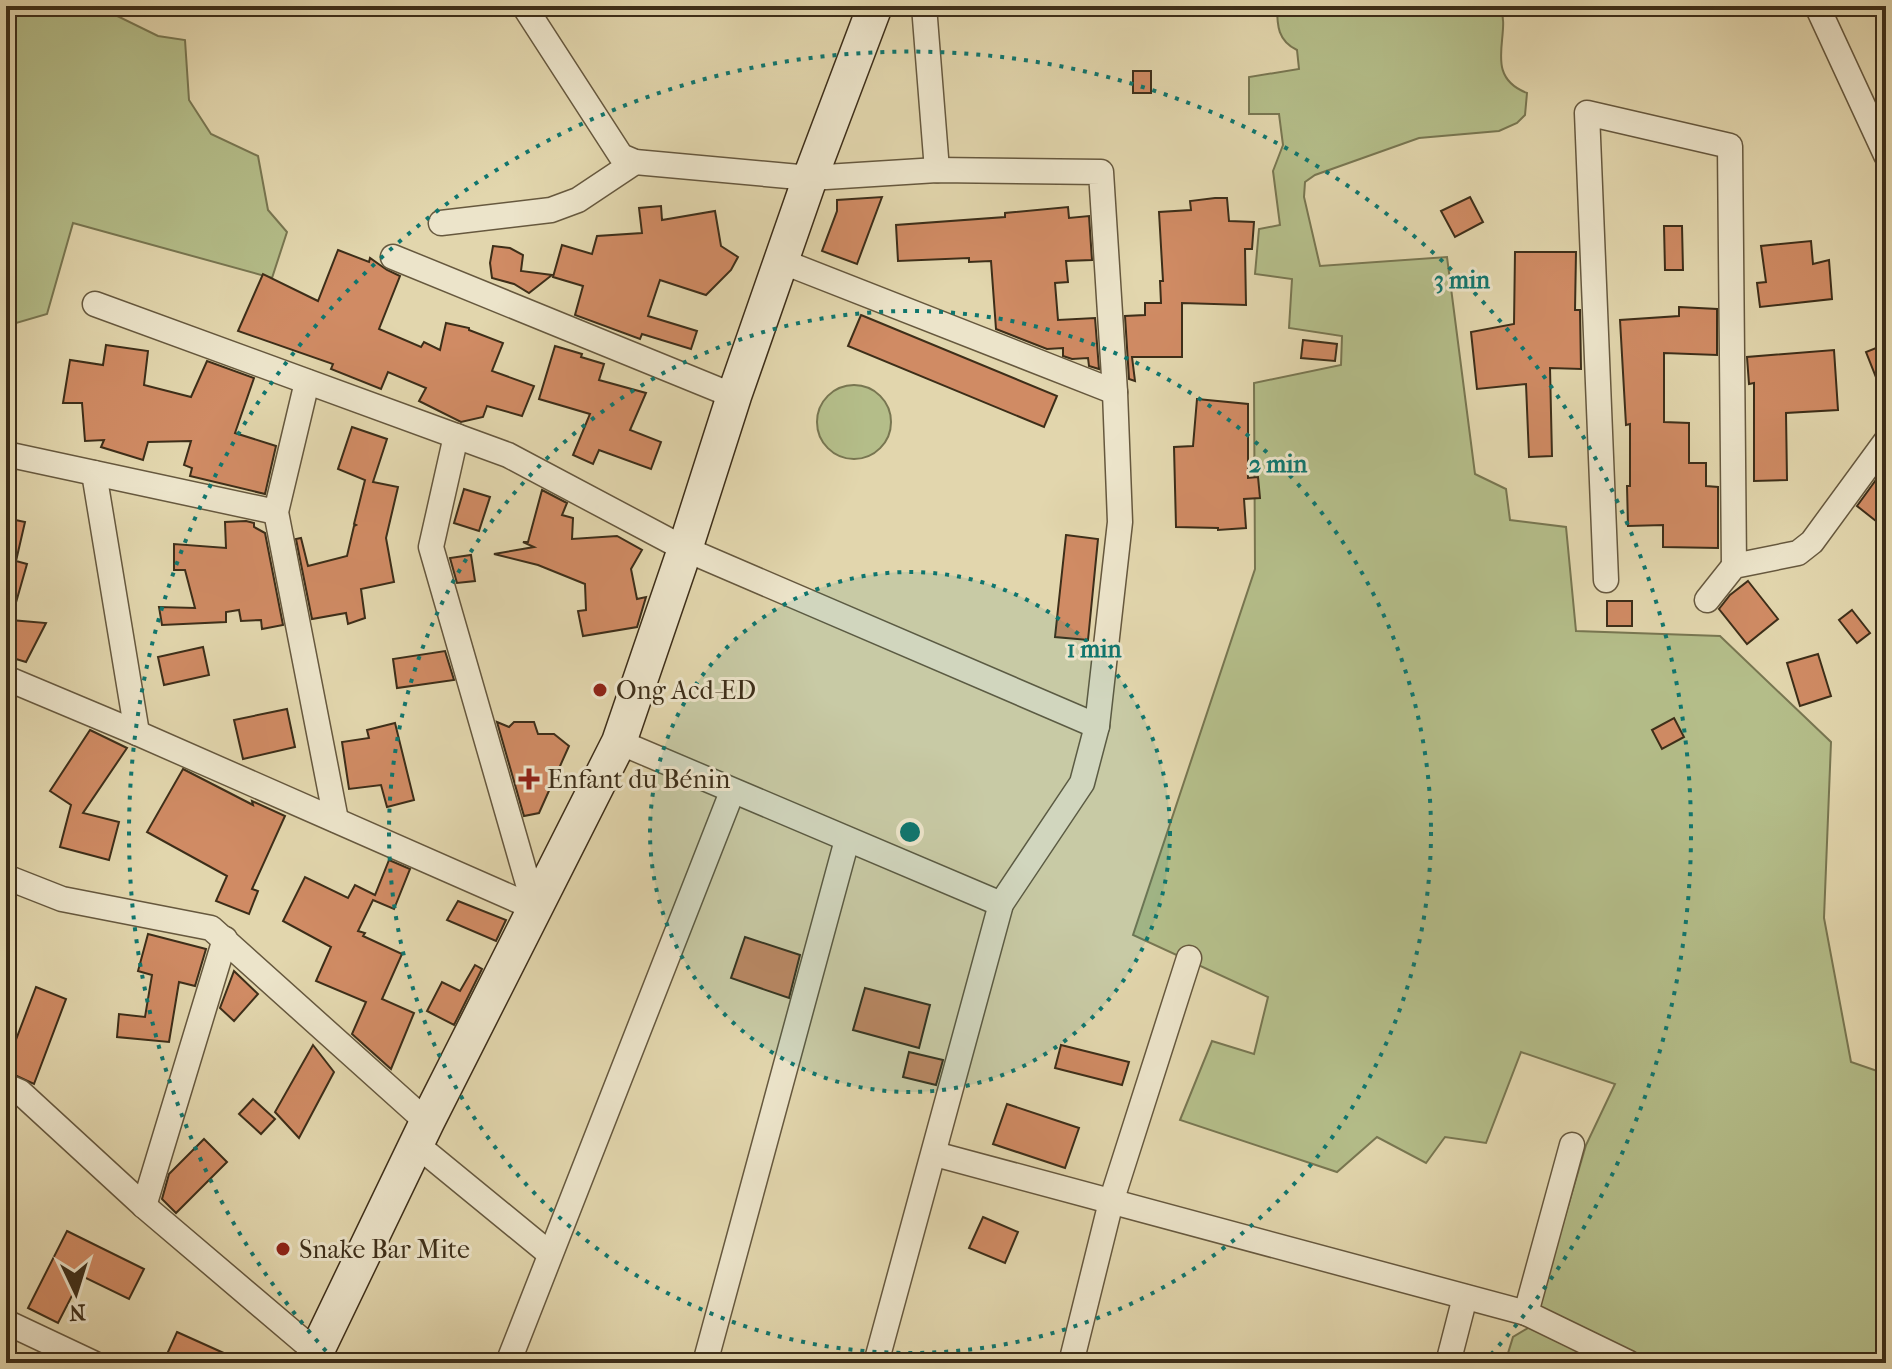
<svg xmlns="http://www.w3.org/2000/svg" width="1892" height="1369" font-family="'IM FELL French Canon',serif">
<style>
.green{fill:#b4bd89;stroke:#787651;stroke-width:2}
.building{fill:#d08b64;stroke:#3d2e19;stroke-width:2}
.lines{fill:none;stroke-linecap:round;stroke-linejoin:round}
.street-casing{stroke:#66583e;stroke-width:27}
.secondary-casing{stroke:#3d2e19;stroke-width:37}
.street{stroke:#ece4ca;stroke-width:24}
.secondary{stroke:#ece4ca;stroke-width:34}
.ring{fill:none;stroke:#0f766e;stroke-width:4;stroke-dasharray:4 8}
.poi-dot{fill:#8f2418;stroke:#ece4ca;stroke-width:3}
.labels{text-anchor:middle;stroke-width:6;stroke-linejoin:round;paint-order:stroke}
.poi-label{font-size:26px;fill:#3d2e19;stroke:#ece4ca;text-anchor:start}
.centre{fill:#0f766e;stroke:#ece4ca;stroke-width:4}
.ring-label{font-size:24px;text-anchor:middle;font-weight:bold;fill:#0f766e;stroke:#ece4ca;stroke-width:6;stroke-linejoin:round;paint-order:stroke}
</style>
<rect width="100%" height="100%" fill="#e2d6ad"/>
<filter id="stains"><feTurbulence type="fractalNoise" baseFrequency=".0025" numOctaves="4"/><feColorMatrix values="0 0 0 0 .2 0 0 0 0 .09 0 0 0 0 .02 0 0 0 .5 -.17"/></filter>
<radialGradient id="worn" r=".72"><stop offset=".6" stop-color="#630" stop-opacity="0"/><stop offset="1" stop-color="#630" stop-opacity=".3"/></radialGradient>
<g class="green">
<path d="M6,6H97L158,36L185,40L189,100L211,134L258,156L268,210L287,232L272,278L73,223L47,314L6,326Z"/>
<path d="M1277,6H1499C1514,31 1480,75 1527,93L1525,115L1517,123L1499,131L1419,138L1315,175L1305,182L1304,197L1320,266L1447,257L1475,474L1506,489L1510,520L1566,527L1576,631L1720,636L1831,742L1824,918L1851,1062L1886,1074V1363H1505L1513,1337L1533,1325L1586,1145L1615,1084L1521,1052L1486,1143L1445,1137L1426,1163L1377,1137L1337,1172L1180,1120L1212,1041L1254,1054L1268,997L1133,935L1255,569L1254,383L1341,365L1342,336L1289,328L1292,279L1255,274L1259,229L1280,225L1273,171L1283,145L1279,114H1249V77L1299,69L1297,50C1278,41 1277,26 1277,6Z"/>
<circle cx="854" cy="422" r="37"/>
</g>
<g class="building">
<rect x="1133" y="71" width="18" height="22"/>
<path d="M882,197L857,264L822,251L837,211V200Z"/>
<path d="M1470,197L1483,222L1455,237L1441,211Z"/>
<path d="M1215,198H1227L1229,221L1254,222L1252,249H1245L1246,305L1182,303V357H1132L1135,381L1129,379L1125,316L1145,315V303H1161L1160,281H1163L1159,212L1191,210L1190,201Z"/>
<path d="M661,206L662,220L715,211L721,246L738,257L731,270L706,295L660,280L648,316L697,331L691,349L642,334L640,339L575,315L583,286L553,277L562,245L592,254L597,236L642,233L639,208Z"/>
<path d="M1068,207L1069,218L1089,216L1092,260L1066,261L1068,282L1055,283L1058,320L1095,318L1099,369L1089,366L1088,358L1072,359L1063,356V348L1047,349L996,329L991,261L969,262V258L898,261L896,225L1005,217V213Z"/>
<path d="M1664,226H1682L1683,270H1665Z"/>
<path d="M1811,241L1813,264L1829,260L1832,299L1760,307L1757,283L1766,282L1761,246Z"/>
<path d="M493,246L510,248L523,255L521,271L552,275L529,293L514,284L492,278L490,263Z"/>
<path d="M338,250L369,262L370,258L387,270L400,276L379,329L421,347L424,342L440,350L446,323L469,328V330L503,343L492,371L534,386L522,416L487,406L483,417L461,422L419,401L426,388L388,372L381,389L331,369L333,364L238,331L263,274L318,301Z"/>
<path d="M1515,252H1576L1575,310H1580L1581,369L1550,368L1552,456L1529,457L1526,384L1477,389L1471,332L1514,324Z"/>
<path d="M1679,307L1717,309V355L1664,353V422L1689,423V463H1706V486L1718,487V548L1663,547V525L1628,526L1627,486H1630V424L1626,425L1620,320L1679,316Z"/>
<path d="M861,315L1057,396L1044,427L848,346Z"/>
<path d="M1303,340L1337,344L1335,361L1301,358Z"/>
<path d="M1886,344V400H1885L1866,352Z"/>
<path d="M106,345L148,351L144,385L191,397L207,361L254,378L235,433L276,446L265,494L190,476L192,468L184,465L191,441L148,442L143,460L101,447L104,440L85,441L82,403H63L70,360L103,365Z"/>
<path d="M555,346L582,354L581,357L604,364L599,380L646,393L630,430L661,442L651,469L599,450L593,464L573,455L590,414L539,399Z"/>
<path d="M1834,350L1838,410L1786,413L1787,480L1754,481V383L1749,384L1747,357Z"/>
<path d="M1197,399L1248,404V478L1258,477L1260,498L1244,499L1246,528L1218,530V528L1176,527L1174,447L1193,446Z"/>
<path d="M352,427L387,439L373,482L398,487L386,538L394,582L361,589L365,618L348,624L346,613L312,619L296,539L301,538L308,566L347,556L354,526L356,525L354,524L365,480L338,469Z"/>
<path d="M1886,466V529L1857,506Z"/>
<path d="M464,489L490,497L479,531L454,523Z"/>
<path d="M542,490L567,503L562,515L573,518L572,539L617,536L642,550L631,569L637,599L646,597L637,627L583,636L578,611L586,610L585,584L538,565L494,554L534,547L523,542H528Z"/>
<path d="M6,518L25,522L16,561L27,564L11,620L46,623L26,662L6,656Z"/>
<path d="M246,521L254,523V527L265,533L283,625L262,629L261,620L241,621L239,610L226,612V622L162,625L159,607L195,608L185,570H174V544L226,548L225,522Z"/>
<path d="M1066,535L1098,539L1088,640L1055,637Z"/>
<path d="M471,555L475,581L457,583L450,558Z"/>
<path d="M1748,581L1778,619L1747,644L1719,609L1730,595Z"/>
<rect x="1607" y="601" width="25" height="25"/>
<path d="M1852,610L1870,633L1857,643L1839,620Z"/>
<path d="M203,647L209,675L164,685L158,657Z"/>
<path d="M445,651L454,680L397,688L393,659Z"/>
<path d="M1818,654L1831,696L1800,706L1787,663Z"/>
<path d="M287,709L295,747L243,759L234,720Z"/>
<path d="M1674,718L1684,737L1662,749L1652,730Z"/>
<path d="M497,722L509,727L514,722H534L538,734H554L569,746L539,813L524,816Z"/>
<path d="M395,723L414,800L387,807L381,785L349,789L342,742L369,738L367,730Z"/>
<path d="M90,730L127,748L83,813L119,822L109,860L60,847L71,805L50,791Z"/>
<path d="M183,769L253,805L252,801L285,816L252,889L258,891L249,914L216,901L227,876L147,832Z"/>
<path d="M389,860L410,869L394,909L373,900L358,931L365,933L363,936L402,954L382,999L414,1013L391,1069L352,1034L366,1002L316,981L331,947L283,921L305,877L348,898L355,885L375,895Z"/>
<path d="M458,901L506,920L496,941L447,920Z"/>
<path d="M148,934L206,949L195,986L179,982L169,1042L117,1037L119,1014L145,1017L152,975L138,971Z"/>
<path d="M745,937L800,955L789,998L731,978Z"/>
<path d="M475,965L482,969L454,1025L427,1011L442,982L460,991Z"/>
<path d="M234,971L258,994L234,1021L220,1008Z"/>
<path d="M36,987L66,999L34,1084L6,1071V1066Z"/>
<path d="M865,988L930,1005L919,1048L853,1030Z"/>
<path d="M313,1045L334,1072L299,1138L275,1112Z"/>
<path d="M1061,1045L1129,1062L1122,1085L1055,1068Z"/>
<path d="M909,1052L943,1060L936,1085L903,1077Z"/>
<path d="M253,1099L275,1119L261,1134L239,1114Z"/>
<path d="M1007,1104L1079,1128L1065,1168L993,1144Z"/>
<path d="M204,1139L227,1162L176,1213L162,1199L169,1174Z"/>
<path d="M983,1217L1018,1232L1005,1263L969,1248Z"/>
<path d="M67,1231L144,1269L129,1299L82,1276L58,1323L28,1308Z"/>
<path d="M177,1332L246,1363H163Z"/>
</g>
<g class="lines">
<defs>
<g id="street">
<path d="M524,6L621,156L635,162L810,178L937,170L1101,172L1115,392L1120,522L1097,726L1082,783L1001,904L876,1363"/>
<path d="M924,6L937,170"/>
<path d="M1817,6L1886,155"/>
<path d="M441,223L551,210L578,200L635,162"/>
<path d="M393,257L734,396"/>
<path d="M781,261L1115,392"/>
<path d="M95,304L508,455L685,549L1097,726"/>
<path d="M307,382L276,512L336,820"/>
<path d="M456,436L431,547L535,908"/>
<path d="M6,454L276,512"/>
<path d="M94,473L137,733"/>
<path d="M1606,580L1587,113L1730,146L1734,566"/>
<path d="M1707,600L1734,566L1798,553L1812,542L1886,441"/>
<path d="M6,678L137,733L535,908"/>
<path d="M619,742L1001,904"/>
<path d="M6,877L62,899L211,928L427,1122"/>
<path d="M6,1086L20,1092L144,1206L317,1353"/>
<path d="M417,1145L550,1254"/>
<path d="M935,1154L1526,1313L1629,1363"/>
<path d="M144,1206L225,939"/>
<path d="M1526,1313L1572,1145"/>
<path d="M6,1322L93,1363"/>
<path d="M508,1363L732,792"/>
<path d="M705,1363L847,840"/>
<path d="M1071,1363L1111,1202L1189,958"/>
<path d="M1448,1363L1465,1297"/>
</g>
<path id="secondary" d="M311,1363L427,1122L619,742L685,549L734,396L810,178L875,6"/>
</defs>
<use href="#street" class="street-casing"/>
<use href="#secondary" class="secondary-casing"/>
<use href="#street" class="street"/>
<use href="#secondary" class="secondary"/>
</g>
<circle cx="910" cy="832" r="260" fill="#0f766e" fill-opacity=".12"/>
<g class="ring">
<circle cx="910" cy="832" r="260"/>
<circle cx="910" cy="832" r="521"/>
<path d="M334 1360A781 781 0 1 1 1486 1360"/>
</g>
<g class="poi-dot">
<circle cx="600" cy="690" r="8"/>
<path d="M525 767h8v8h8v8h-8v8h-8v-8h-8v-8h8z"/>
<circle cx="283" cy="1249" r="8"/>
</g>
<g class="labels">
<g class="poi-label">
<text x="616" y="699">Ong Acd-ED</text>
<text x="547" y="788">Enfant du Bénin</text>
<text x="299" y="1258">Snake Bar Mite</text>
</g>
</g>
<circle cx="910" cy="832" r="12" class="centre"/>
<g class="ring-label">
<text x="1462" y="288">3 min</text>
<text x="1278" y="472">2 min</text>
<text x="1094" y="657">1 min</text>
</g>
<rect width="1892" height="1369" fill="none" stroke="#e2d6ad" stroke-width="32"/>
<rect x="8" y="8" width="1876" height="1353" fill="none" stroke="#3d2e19" stroke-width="4"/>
<rect x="16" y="16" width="1860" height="1337" fill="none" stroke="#3d2e19" stroke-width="2"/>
<g transform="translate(76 1293) rotate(176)" stroke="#ece4ca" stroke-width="6" paint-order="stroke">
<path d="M0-6L14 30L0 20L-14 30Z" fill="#3d2e19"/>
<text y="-12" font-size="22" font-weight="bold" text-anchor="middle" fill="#3d2e19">N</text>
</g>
<rect width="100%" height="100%" filter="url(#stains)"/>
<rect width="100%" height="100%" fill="url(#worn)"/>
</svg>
